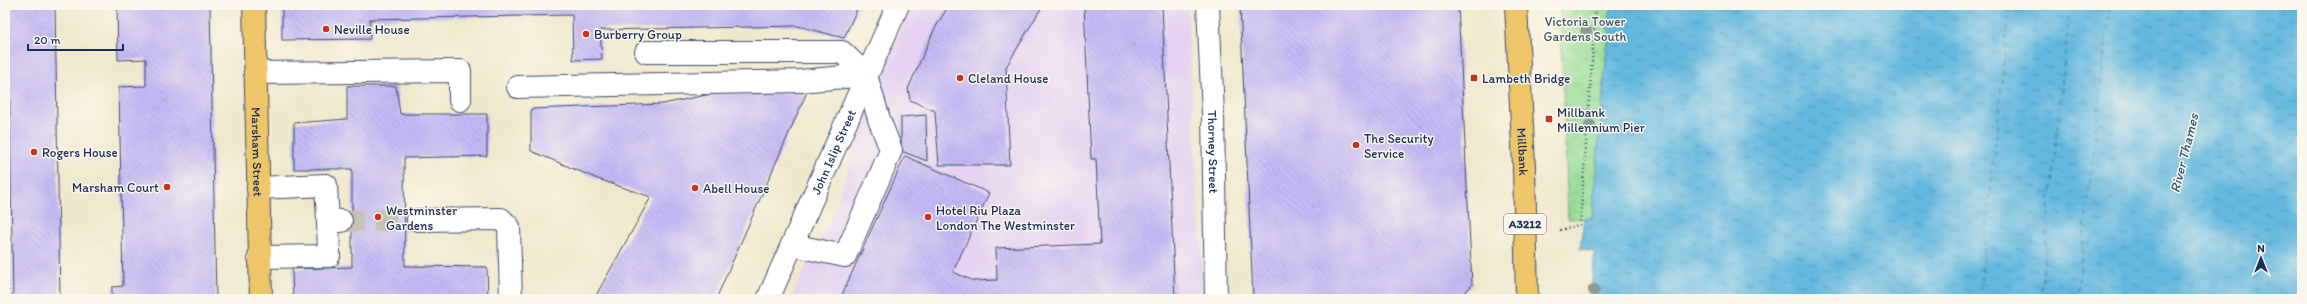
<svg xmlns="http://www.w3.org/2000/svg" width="2307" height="304" font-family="Itim,sans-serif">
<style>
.built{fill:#e5d3f1}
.park{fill:url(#park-crowns);stroke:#58867a}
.water{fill:url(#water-ripples);stroke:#3f749e}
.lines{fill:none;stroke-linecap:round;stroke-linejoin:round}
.ferry{stroke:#315885;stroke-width:1;stroke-dasharray:5 4;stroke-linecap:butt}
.building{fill:url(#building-back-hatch)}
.minor-tunnel{stroke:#c5c3b6;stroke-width:22;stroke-dasharray:22 11;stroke-linecap:butt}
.minor-casing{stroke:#3b4b6e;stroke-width:24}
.major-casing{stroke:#3b4b6e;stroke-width:24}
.path{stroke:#3b4b6e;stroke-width:2.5;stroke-dasharray:1 3;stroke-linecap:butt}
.minor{stroke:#fff;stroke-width:22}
.major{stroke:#eec569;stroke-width:22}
.tree{fill:#8c9a97}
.poi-dot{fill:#c8321e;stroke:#fbf7ec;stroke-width:1.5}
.labels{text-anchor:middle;stroke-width:3;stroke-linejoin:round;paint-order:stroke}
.shield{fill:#fbf7ec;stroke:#5e6b89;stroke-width:1}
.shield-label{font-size:12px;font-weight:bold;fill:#1b2f5e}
.park-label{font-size:13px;fill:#3a5a6c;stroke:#fbf7ec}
.poi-label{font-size:13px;fill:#1b2f5e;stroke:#fbf7ec;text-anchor:start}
.street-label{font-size:13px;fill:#1b2f5e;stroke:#fbf7ec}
.water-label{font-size:14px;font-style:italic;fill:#315885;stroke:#fbf7ec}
</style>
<defs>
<pattern id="park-crowns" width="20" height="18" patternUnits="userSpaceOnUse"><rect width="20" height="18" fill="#96dc95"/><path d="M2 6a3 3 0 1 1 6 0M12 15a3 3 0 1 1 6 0" fill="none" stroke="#81bd83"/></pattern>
<pattern id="water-ripples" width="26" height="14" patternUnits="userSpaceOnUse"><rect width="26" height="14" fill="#63b8df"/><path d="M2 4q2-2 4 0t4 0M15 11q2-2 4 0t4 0" fill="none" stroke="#5196b8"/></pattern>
<pattern id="building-back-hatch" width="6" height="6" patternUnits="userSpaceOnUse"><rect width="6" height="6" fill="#c4b9f4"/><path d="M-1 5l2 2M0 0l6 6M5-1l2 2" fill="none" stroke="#a89fd4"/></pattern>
</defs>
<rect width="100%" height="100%" fill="#fbf7ec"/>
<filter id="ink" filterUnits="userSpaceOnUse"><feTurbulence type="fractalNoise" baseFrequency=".025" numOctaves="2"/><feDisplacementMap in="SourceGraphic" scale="8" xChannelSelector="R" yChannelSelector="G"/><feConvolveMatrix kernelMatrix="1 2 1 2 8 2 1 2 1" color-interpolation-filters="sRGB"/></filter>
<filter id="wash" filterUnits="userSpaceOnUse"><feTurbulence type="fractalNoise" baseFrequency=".012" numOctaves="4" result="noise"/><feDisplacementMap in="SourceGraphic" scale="16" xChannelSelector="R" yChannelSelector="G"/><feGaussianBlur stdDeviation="0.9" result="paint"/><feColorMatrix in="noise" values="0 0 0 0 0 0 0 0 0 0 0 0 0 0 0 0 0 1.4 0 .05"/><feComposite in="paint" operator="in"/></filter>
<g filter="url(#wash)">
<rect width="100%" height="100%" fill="#f0e8cc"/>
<path class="built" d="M912,5H1187L1204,299H791L835,208L877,81Z"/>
<path class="park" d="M1560,5H1611L1592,218L1568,219Z"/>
<path class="water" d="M1611,5H2302V299H1590L1595,252L1580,249L1584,218H1592Z"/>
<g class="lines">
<g class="ferry">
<path d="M1979,299L2010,5"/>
<path d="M2040,299L2070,5"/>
<path d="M2077,299L2110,5"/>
</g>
</g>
<g id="blocks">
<g class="building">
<path d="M8,5H55L60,299H13Z"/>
<path d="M117,5H210L216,299H112V287L123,286L119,87L146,86V59L118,60Z"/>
<path d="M282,5H859L844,38L798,26L600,30L602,59L573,60L572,15L370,19V39L282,40Z"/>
<path d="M949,5H1043L1006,67L1010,165H939L935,111L910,100L908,89L934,30Z"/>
<path d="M1084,5H1162L1175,299H840L905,156L989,193L953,272L974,281L997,280L996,248L1100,244L1096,159H1091Z"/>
<path d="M1240,5H1458L1472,285L1461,296L1411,299L1253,298Z"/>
<path d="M347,86H396L400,114H487V156L404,158L405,266L487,267L488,299H293L292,269L352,267V169H294V123L347,119Z"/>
<path d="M807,92L716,299H594L651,197L598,179L531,151V109L663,104L711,94Z"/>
<path d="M926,115L927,161L901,151V117Z"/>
</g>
</g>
</g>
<g filter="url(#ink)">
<use href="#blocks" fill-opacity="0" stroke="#3b4b6e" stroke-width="1"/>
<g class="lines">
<path class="minor-tunnel" d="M341,221L418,220"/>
<defs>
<g id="minor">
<path id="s1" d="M1208,5L1213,114L1216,299"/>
<path d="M255,73L460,71V100"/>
<path d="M518,87L800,81L866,75L842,52H646"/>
<path d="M258,188L326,185L328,221H341"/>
<path d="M418,220L501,219L509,227L511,299"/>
<path d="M792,245L845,256L889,155L891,150L879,119L866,75"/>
<path d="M259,257L329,256L328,221"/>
<path id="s2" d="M768,299L898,5"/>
</g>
<g id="major">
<path id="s3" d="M254,5L261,299"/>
<path id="s4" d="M1516,5L1524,166L1527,299"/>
</g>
</defs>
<use href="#minor" class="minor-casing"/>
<use href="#major" class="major-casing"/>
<g class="path">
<path d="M5,226L9,299"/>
<path d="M1560,230L1580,225L1596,5"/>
</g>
<use href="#minor" class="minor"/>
<use href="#major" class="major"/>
</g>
<g class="tree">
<circle cx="1586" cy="31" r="6"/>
<circle cx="1590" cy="125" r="6"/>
<circle cx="1594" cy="290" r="6"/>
</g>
</g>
<g class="poi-dot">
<circle cx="326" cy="29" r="4"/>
<circle cx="586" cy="34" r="4"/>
<circle cx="960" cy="78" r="4"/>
<rect x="1470" y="74" width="8" height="8" rx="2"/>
<rect x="1545" y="115" width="8" height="8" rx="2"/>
<circle cx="1356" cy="145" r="4"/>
<circle cx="34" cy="152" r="4"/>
<circle cx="167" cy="187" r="4"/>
<circle cx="695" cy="188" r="4"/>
<circle cx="378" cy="217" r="4"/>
<circle cx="928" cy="217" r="4"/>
</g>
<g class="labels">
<rect class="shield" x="1504" y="214" width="42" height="20" rx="3"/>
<g class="shield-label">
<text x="1525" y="228">A3212</text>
</g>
<g class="park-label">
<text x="1585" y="26">Victoria Tower<tspan x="1585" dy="15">Gardens South</tspan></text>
</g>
<g class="poi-label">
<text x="334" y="34">Neville House</text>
<text x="594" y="39">Burberry Group</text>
<text x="968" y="83">Cleland House</text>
<text x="1482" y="83">Lambeth Bridge</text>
<text x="1557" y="117">Millbank<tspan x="1557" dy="15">Millennium Pier</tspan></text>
<text x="1364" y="143">The Security<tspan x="1364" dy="15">Service</tspan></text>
<text x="42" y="157">Rogers House</text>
<text x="159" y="192" text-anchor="end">Marsham Court</text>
<text x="703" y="193">Abell House</text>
<text x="386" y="215">Westminster<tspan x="386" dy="15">Gardens</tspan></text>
<text x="936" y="215">Hotel Riu Plaza<tspan x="936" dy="15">London The Westminster</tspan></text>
</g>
<g class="street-label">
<text dy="5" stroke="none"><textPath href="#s3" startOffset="147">Marsham Street</textPath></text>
<text dy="5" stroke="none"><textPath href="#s2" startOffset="161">John Islip Street</textPath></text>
<text dy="5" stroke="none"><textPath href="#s1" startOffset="147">Thorney Street</textPath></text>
<text dy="5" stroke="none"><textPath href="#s4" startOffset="147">Millbank</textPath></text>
</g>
<g class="water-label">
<text transform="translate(2184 153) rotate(-76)" y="5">River Thames</text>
</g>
</g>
<rect width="2307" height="304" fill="none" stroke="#fbf7ec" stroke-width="20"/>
<g transform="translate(2261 258)" stroke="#fbf7ec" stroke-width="3" paint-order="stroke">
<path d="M0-3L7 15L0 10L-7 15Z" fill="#1b2f5e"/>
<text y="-6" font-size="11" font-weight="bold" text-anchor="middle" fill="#1b2f5e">N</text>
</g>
<path d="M28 44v6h95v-6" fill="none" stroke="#1b2f5e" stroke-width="2"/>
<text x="34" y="44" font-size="12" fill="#1b2f5e" stroke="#fbf7ec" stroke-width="3" paint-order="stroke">20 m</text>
</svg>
